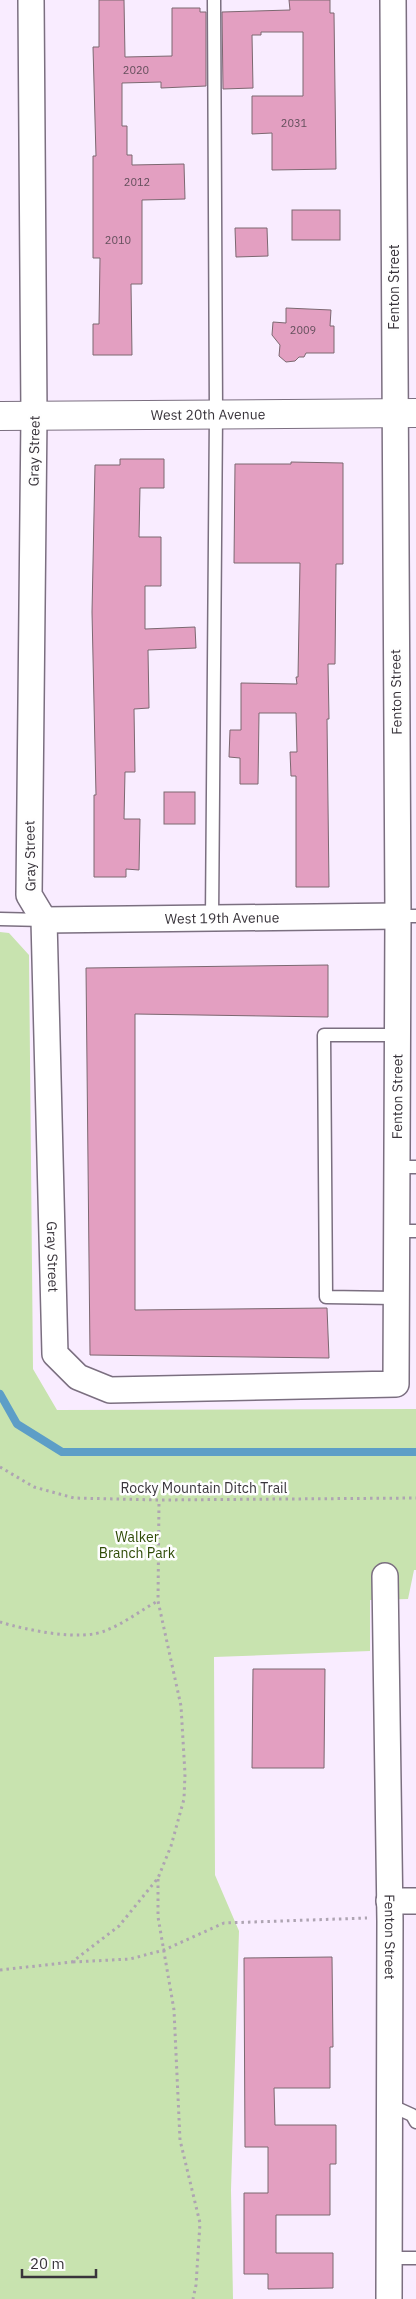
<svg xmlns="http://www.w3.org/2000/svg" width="416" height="2299" font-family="'IBM Plex Sans',sans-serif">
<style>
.green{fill:#c8e3af}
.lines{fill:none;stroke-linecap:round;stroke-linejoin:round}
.stream{stroke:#5d9ec7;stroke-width:8}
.building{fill:#e39fc1;stroke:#7c6871}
.service-casing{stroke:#7b6f80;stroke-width:15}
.minor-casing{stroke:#7b6f80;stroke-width:28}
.tertiary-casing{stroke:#7b6f80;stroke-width:30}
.path{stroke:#aea4b2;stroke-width:3;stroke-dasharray:2.5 4;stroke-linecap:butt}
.service{stroke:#fff;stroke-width:12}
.minor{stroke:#fff;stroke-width:25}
.tertiary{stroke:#fff;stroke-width:28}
.labels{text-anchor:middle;stroke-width:5;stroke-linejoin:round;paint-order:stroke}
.number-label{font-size:11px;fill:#644f5c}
.street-label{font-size:14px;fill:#39343b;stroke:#fefefe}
.park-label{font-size:14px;fill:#2f4b07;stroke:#fefefe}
</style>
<rect width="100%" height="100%" fill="#f9ecff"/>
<path class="green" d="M0,932L9,933L29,955L33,1369L57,1410L416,1409V1570H414L408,1599L370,1600V1651L214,1657L215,1875L239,1931L231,2190L233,2299H0Z"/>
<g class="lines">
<path class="stream" d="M0,1394L17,1424L62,1452H416"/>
</g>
<g class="building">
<path d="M99,0H124L125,57L172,56V8H200V12H206V86L161,88V82L122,83V126H127V155H132V165L184,164L185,199L142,200V284H131L132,355H93V324H99L100,258H93V156H96L93,47H99Z"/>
<path d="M289,0H330V13H334L336,169L272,170V133L252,134V96H303V32H261V35H252L253,88L223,89L222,12L290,10Z"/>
<rect x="292" y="210" width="48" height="30"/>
<path d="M235,228H267L268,256L236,257Z"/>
<path d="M286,308L331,310L330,326H334V353H306L304,357H299L295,361L286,362L279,356L280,345L272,335L273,322L286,323Z"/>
<path d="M120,459H164V488H140L139,537H161V586H145V629L195,627L196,648L148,650L149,708L134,709L135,772H125L124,819H140L139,870L126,869V877H94V795H96L92,612L95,465H120Z"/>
<path d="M291,462L343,463V564H336L335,664H328L329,719H327L329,887H296V776H291L290,752H297L296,713H259L258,784H240V758L229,757L230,730H241V683L297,684L296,677H298L300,563H234L235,464H291Z"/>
<rect x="164" y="792" width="31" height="32"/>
<path d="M328,965V1017L135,1014V1310L327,1308L329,1358L90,1355L86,968Z"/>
<path d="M253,1669H325L324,1768H252Z"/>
<path d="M332,1957L333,2047H330V2088H274L275,2125H336V2164H330V2215H276V2253H333V2288L268,2289V2274H244V2193H268V2147H245L244,1958Z"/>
</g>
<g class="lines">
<defs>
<g id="service">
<path d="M398,916H416"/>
<path d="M0,919L44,920"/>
<path d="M212,919L216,413L214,0"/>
<path d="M397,1167H416"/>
<path d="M397,1231H416"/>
<path d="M396,1298L326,1297L324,1035H398"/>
<path d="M390,2105L412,2115L416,2122"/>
<path d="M389,2258H416"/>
</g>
<g id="minor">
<path id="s1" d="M31,0L34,415L29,895L44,920L55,1354L78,1377L110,1390L396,1384L398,916L393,0"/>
<path id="s2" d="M44,920L398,916"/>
<path id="s3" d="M385,1576L390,1921L389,2299"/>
<path d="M389,1901H416"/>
</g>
<g id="tertiary">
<path id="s4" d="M0,416L416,413"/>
</g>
</defs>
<use href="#service" class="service-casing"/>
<use href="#minor" class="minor-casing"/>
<use href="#tertiary" class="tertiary-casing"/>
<g class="path">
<path d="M0,1467L34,1487L74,1498L159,1500L416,1498"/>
<path d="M0,1622C26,1630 82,1642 107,1630C125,1623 141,1610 158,1601"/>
<path d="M158,1879V1917L174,2010L180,2140L200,2223L196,2285L193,2299"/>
<path d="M73,1962L130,1959L164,1950L224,1923L367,1918"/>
<path d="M0,1970L72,1962L119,1926L158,1878L171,1846L184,1799L185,1774L181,1706L158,1601L159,1500"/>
</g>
<use href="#service" class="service"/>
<use href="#minor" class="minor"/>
<use href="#tertiary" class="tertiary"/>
</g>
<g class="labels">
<g class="number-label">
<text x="136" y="74">2020</text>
<text x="294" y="127">2031</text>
<text x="137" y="186">2012</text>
<text x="118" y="244">2010</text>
<text x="303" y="334">2009</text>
</g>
<g class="street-label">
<text transform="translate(394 287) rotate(-90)" y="5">Fenton Street</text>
<text dy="5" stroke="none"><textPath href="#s4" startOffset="208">West 20th Avenue</textPath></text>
<text transform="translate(34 451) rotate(-89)" y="5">Gray Street</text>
<text transform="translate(396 692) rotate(-91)" y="5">Fenton Street</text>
<text transform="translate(30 856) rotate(-91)" y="5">Gray Street</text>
<text dy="5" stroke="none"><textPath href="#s2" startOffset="178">West 19th Avenue</textPath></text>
<text dy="5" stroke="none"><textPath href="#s1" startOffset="1999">Fenton Street</textPath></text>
<text dy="5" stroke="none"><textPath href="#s1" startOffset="1261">Gray Street</textPath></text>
<text x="204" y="1493">Rocky Mountain Ditch Trail</text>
<text dy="5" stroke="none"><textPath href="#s3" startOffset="361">Fenton Street</textPath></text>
</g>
<g class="park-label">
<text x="137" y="1542">Walker<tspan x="137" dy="16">Branch Park</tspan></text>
</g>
</g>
<path d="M22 2269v8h74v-8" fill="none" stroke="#39343b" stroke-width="2.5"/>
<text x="30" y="2269" font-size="15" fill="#39343b" stroke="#fefefe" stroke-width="4" paint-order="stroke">20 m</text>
</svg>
